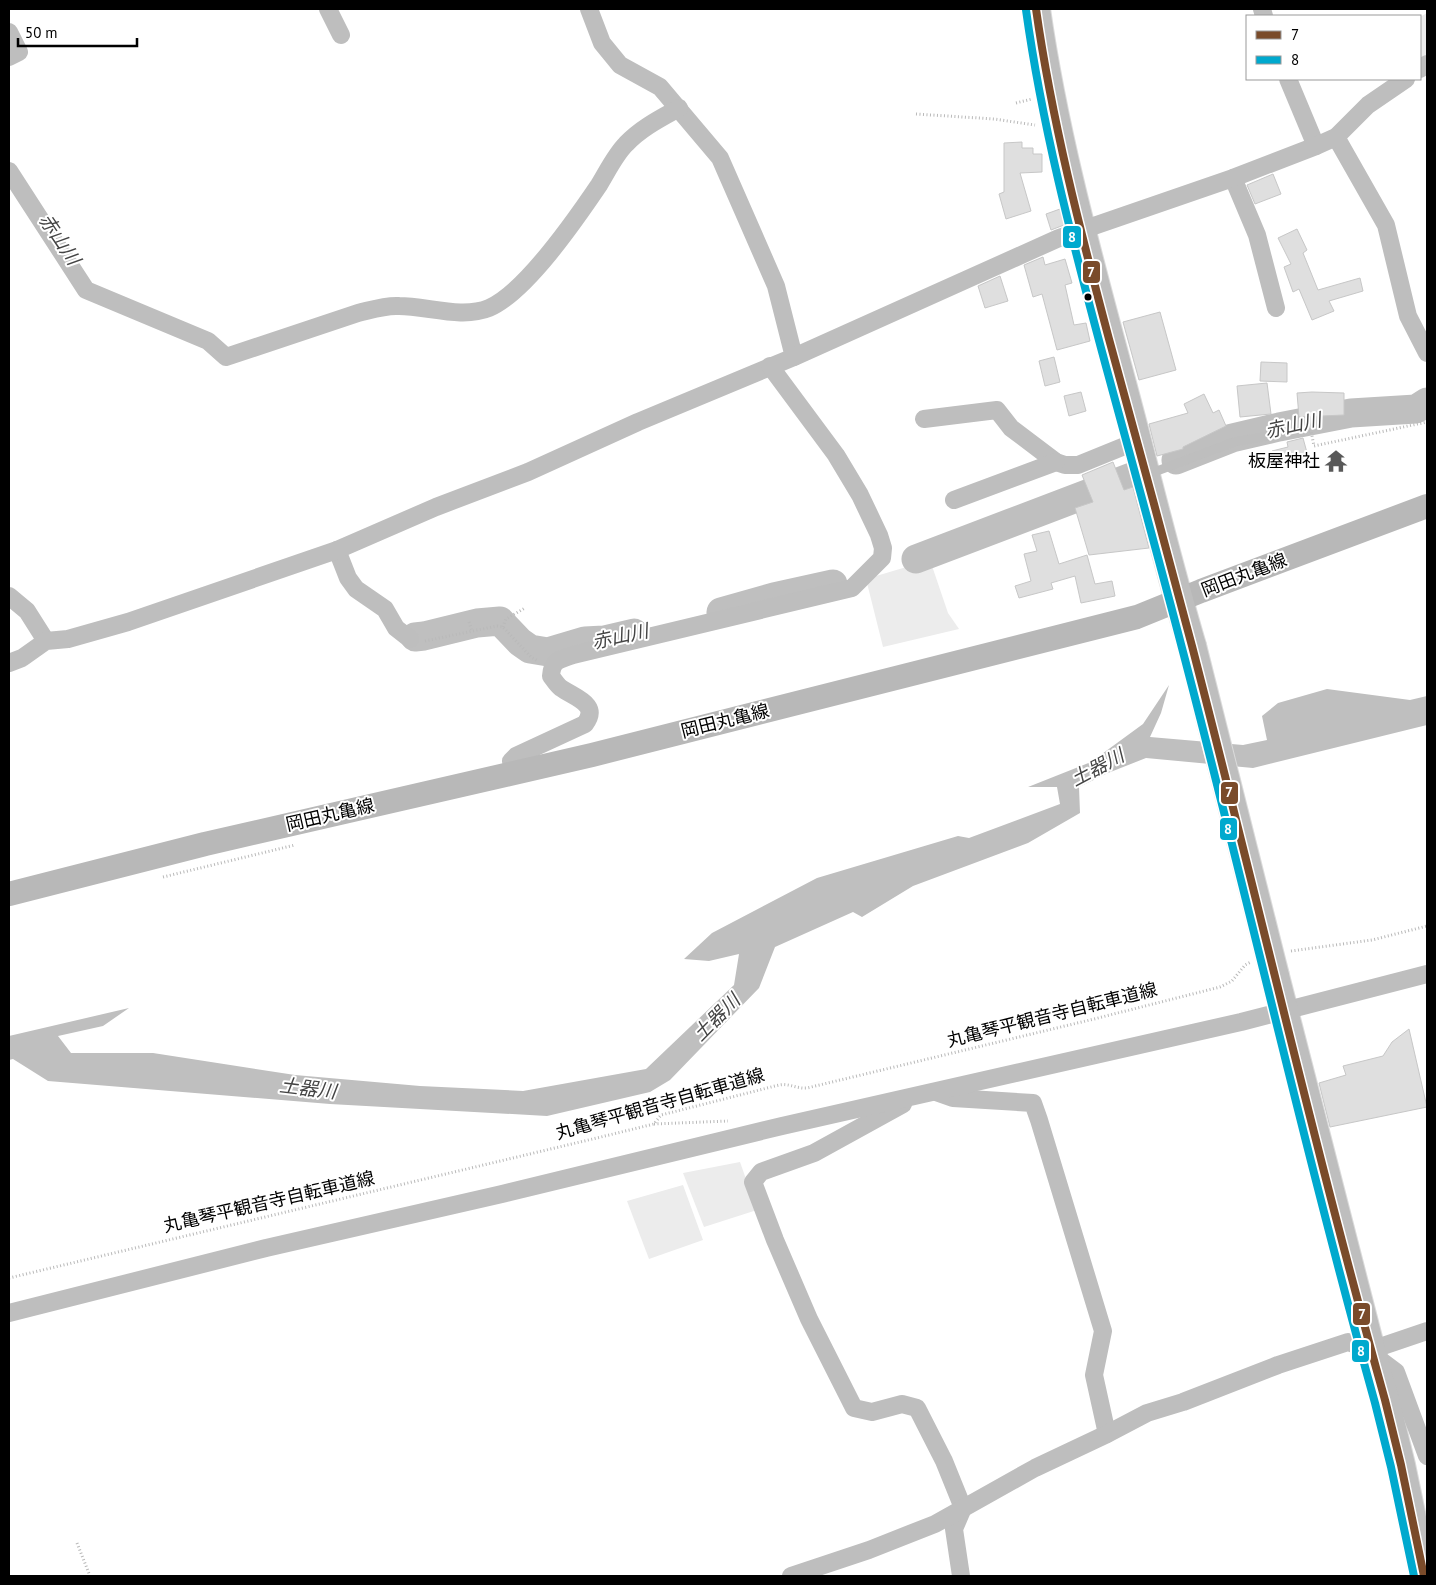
<svg xmlns="http://www.w3.org/2000/svg" width="1436" height="1585" font-family="'PT Sans','Noto Sans JP',sans-serif">
<style>
.green{fill:#ececec}
.water{fill:#bfbfbf}
.lines{fill:none;stroke-linecap:round;stroke-linejoin:round}
.river{stroke:#bfbfbf;stroke-width:29}
.building{fill:#dfdfdf;stroke:#c7c7c7}
.primary-casing{stroke:#dbdbdb;stroke-width:30}
.path{stroke:#b9b9b9;stroke-width:3;stroke-dasharray:1 2.5;stroke-linecap:butt}
.service{stroke:#bebebe;stroke-width:9}
.minor{stroke:#bebebe;stroke-width:18}
.secondary{stroke:#b8b8b8;stroke-width:24}
.primary{stroke:#bebebe;stroke-width:28}
.primary-bridge-casing{stroke:#dbdbdb;stroke-width:30;stroke-linecap:butt}
.primary-bridge{stroke:#bebebe;stroke-width:28}
.bus-1-casing{stroke:#fff;stroke-width:11}
.bus-2-casing{stroke:#fff;stroke-width:11}
.bus-1{stroke:#7a4b2a;stroke-width:8}
.bus-2{stroke:#00a9ce;stroke-width:8}
.bus-dot{fill:#000;stroke:#fff;stroke-width:2}
.labels{text-anchor:middle;stroke-width:4;stroke-linejoin:round;paint-order:stroke}
.poi-label{font-size:18px;fill:#000;stroke:#fff;text-anchor:end}
.street-label{font-size:18px;fill:#000;stroke:#fff}
.water-label{font-size:19px;font-style:italic;fill:#444;stroke:#fff}
.line-badge{stroke:#fff;stroke-width:2}
.badge-label{font-size:14px;text-anchor:middle;font-weight:bold;fill:#fff}
</style>
<rect width="100%" height="100%" fill="#fff"/>
<g class="green">
<path d="M1427,13V60L1420,65V17Z"/>
<path d="M930,560L948,613L959,629L883,647L866,579Z"/>
<path d="M740,1162L757,1210L704,1227L683,1173Z"/>
<path d="M683,1185L703,1240L649,1259L627,1201Z"/>
</g>
<path class="water" d="M1169,685L1161,713L1150,737L1243,745L1267,740L1262,716L1278,703L1327,689L1410,700L1427,696V725L1253,768L1146,758L1108,773L1079,787L1080,813L1028,843L913,886L862,917L853,912L775,947L759,988L670,1080L650,1092L547,1116L330,1104L48,1081L13,1059L9,1060V1036L129,1008L103,1026L58,1036L71,1053H153L295,1075L420,1086L523,1091L646,1069L734,985L739,954L709,961L684,959L712,933L817,878L958,836L969,838L1060,804L1057,787H1028L1091,762L1143,724Z"/>
<g class="lines">
<g class="river">
<path d="M1176,460L1232,438L1279,427L1351,413L1416,409L1427,402"/>
<path d="M916,559L1134,476"/>
<path d="M721,612L774,597L833,584"/>
<path d="M415,637L424,636L477,623L500,621L520,642L530,649L548,652L585,641L604,640L634,633"/>
</g>
</g>
<g class="building">
<path d="M1022,142V148H1033V154H1042V172L1020,173L1031,211L1006,219L999,194L1004,192V143Z"/>
<path d="M1273,174L1281,194L1255,204L1247,185Z"/>
<path d="M1060,209L1064,225L1051,230L1046,214Z"/>
<path d="M1297,229L1307,250L1303,253L1318,290L1360,278L1363,291L1329,301L1334,311L1312,320L1299,289L1293,292L1284,267L1291,264L1278,238Z"/>
<path d="M1043,257L1045,265L1065,259L1072,283L1065,285L1074,325L1086,323L1090,341L1057,350L1042,294L1033,297L1024,265Z"/>
<path d="M1000,276L1008,301L985,308L978,286Z"/>
<path d="M1160,312L1176,370L1139,380L1123,322Z"/>
<path d="M1054,357L1060,382L1045,386L1039,361Z"/>
<path d="M1261,362L1287,363V382L1260,381Z"/>
<path d="M1267,383L1271,414L1240,417L1237,386Z"/>
<path d="M1081,392L1086,411L1069,416L1064,396Z"/>
<path d="M1312,392L1344,393V415L1299,417L1297,393Z"/>
<path d="M1204,394L1213,413L1219,410L1226,426L1183,447V449L1157,456L1149,424L1188,413L1184,404Z"/>
<path d="M1303,438L1309,460L1292,464L1291,459L1275,463L1272,451L1288,447L1287,442Z"/>
<path d="M1113,462L1124,490L1133,487L1149,548L1089,555L1075,508L1093,502L1082,475Z"/>
<path d="M1049,531L1059,564L1087,555L1095,584L1112,581L1115,596L1081,603L1075,576L1051,583L1053,589L1019,598L1015,586L1031,581L1024,554L1037,551L1032,535Z"/>
<path d="M1409,1029L1427,1107L1330,1127L1319,1083L1346,1075L1343,1066L1383,1056L1392,1042Z"/>
</g>
<g class="lines">
<defs>
<g id="primary">
<path d="M1036,9C1054,135 1088,257 1121,380C1145,469 1166,558 1192,646"/>
<path d="M1275,976L1371,1350L1385,1400L1401,1465L1424,1576"/>
</g>
</defs>
<use href="#primary" class="primary-casing"/>
<g class="path">
<path d="M1016,103L1032,99"/>
<path d="M916,114L994,119L1035,125"/>
<path d="M1302,432L1311,431L1314,446L1427,422"/>
<path d="M469,622L472,631"/>
<path d="M503,627L506,619L525,608"/>
<path d="M425,641L497,626L503,627L531,657L538,661"/>
<path d="M163,877L295,845"/>
<path d="M1291,951L1372,940L1427,926"/>
<path d="M654,1124L728,1121"/>
<path d="M9,1278L601,1137L654,1124L661,1115L677,1111L779,1085C789,1083 797,1089 807,1088L1094,1019L1220,987L1232,981L1245,965L1251,962"/>
<path d="M77,1543L90,1576"/>
</g>
<path class="service" d="M1149,474L1234,442L1291,432"/>
<g class="minor">
<path d="M328,9L341,35"/>
<path d="M589,9L602,43L620,65L660,87L720,158L776,286L794,357"/>
<path d="M1262,9L1264,16"/>
<path d="M9,32L19,52L9,57"/>
<path d="M1420,69L1427,64"/>
<path d="M1288,79L1316,146"/>
<path d="M1336,137L1386,225L1408,316L1427,353"/>
<path d="M9,171L86,290L208,341L226,357L358,313C371,310 385,305 399,306C427,306 462,319 489,308C526,292 576,219 599,185C607,172 615,155 626,144C641,128 661,118 679,108"/>
<path d="M1233,178L1257,235L1276,308"/>
<path d="M924,419L997,410L1011,428L1056,462L1065,465H1078L1137,441"/>
<path d="M954,500L1056,462"/>
<path d="M337,550L348,578L356,589L385,609L396,628L410,639"/>
<path d="M9,596L27,611L46,641"/>
<path d="M9,663L22,658L46,641L68,639L128,622L337,550L436,507L528,472L638,422L794,357L1059,238L1233,178L1316,146L1336,137L1368,105L1406,79"/>
<path d="M513,772L511,761L516,756L585,724C600,704 575,698 561,688C557,685 554,680 551,676C552,660 559,660 573,655L852,588L882,558L883,548L879,535L860,495L836,455L770,366"/>
<path d="M936,1092L953,1098L1033,1103L1039,1120L1103,1331L1094,1375L1107,1434"/>
<path d="M903,1104L814,1153L761,1172L753,1182L775,1240L809,1319L854,1408L872,1412L902,1404L917,1408L944,1461L963,1508L954,1529L961,1576"/>
<path d="M9,1313L266,1248L502,1194L782,1126L1241,1022L1427,974"/>
<path d="M1372,1354L1396,1372L1427,1456"/>
<path d="M791,1576L869,1550L935,1524L1035,1468L1107,1434L1147,1413L1183,1402L1278,1365L1348,1342L1371,1350L1427,1331"/>
</g>
<path class="secondary" d="M9,894L205,844L592,755L1137,617L1201,591L1427,506"/>
<use href="#primary" class="primary"/>
<defs>
<path id="primary-bridge" d="M1192,646L1275,976"/>
</defs>
<use href="#primary-bridge" class="primary-bridge-casing"/>
<use href="#primary-bridge" class="primary-bridge"/>
<defs>
<path id="bus-1" d="M1036,9C1052,121 1080,230 1109,339C1137,442 1165,543 1192,646C1257,897 1315,1150 1385,1400L1401,1465L1424,1576"/>
<path id="bus-2" d="M1026,10C1042,125 1071,236 1101,348C1128,448 1156,548 1182,648C1248,899 1305,1152 1375,1403L1391,1467L1414,1576"/>
</defs>
<use href="#bus-1" class="bus-1-casing"/>
<use href="#bus-2" class="bus-2-casing"/>
<use href="#bus-1" class="bus-1"/>
<use href="#bus-2" class="bus-2"/>
</g>
<defs>
<symbol id="temple-bare" viewBox="-9 -9 18 18"><path d="M0-6L5-2H3V0L6.5 2.5H4V6H1.5V3h-3V6H-4V2.5H-6.5L-3 0V-2H-5Z" fill="#595959" stroke="#fff" stroke-width="2.5" paint-order="stroke"/></symbol>
</defs>
<g fill-rule="evenodd">
<use href="#temple-bare" x="1320" y="445" width="32" height="32"/>
</g>
<circle class="bus-dot" cx="1088" cy="297" r="4.5"/>
<g class="labels">
<g class="poi-label">
<text x="1320" y="467">板屋神社</text>
</g>
<g class="street-label">
<text transform="translate(1244 575) rotate(-21)" y="6">岡田丸亀線</text>
<text transform="translate(725 721) rotate(-14)" y="6">岡田丸亀線</text>
<text transform="translate(330 815) rotate(-13)" y="6">岡田丸亀線</text>
<text transform="translate(1052 1015) rotate(-14)" y="6">丸亀琴平観音寺自転車道線</text>
<text transform="translate(660 1104) rotate(-16)" y="6">丸亀琴平観音寺自転車道線</text>
<text transform="translate(269 1202) rotate(-13)" y="6">丸亀琴平観音寺自転車道線</text>
</g>
<g class="water-label">
<text transform="translate(60 239) rotate(56)" y="7">赤山川</text>
<text transform="translate(1293 425) rotate(-12)" y="7">赤山川</text>
<text transform="translate(620 636) rotate(-12)" y="7">赤山川</text>
<text transform="translate(1097 767) rotate(-28)" y="7">土器川</text>
<text transform="translate(716 1017) rotate(-45)" y="7">土器川</text>
<text transform="translate(308 1088) rotate(7)" y="7">土器川</text>
</g>
</g>
<g class="line-badge">
<rect x="1062" y="225" width="20" height="24" rx="5" fill="#00a9ce"/>
<rect x="1082" y="260" width="19" height="24" rx="5" fill="#7a4b2a"/>
<rect x="1220" y="781" width="19" height="24" rx="5" fill="#7a4b2a"/>
<rect x="1219" y="817" width="19" height="24" rx="5" fill="#00a9ce"/>
<rect x="1352" y="1302" width="19" height="24" rx="5" fill="#7a4b2a"/>
<rect x="1351" y="1339" width="19" height="24" rx="5" fill="#00a9ce"/>
</g>
<g class="badge-label">
<text x="1072" y="242">8</text>
<text x="1091" y="277">7</text>
<text x="1229" y="797">7</text>
<text x="1228" y="834">8</text>
<text x="1362" y="1319">7</text>
<text x="1361" y="1356">8</text>
</g>
<rect width="1436" height="1585" fill="none" stroke="#000000" stroke-width="20"/>
<rect x="1246" y="15" width="175" height="65" fill="#ffffff" stroke="#999999"/>
<rect x="1256" y="31" width="25" height="8" fill="#7a4b2a" stroke="#999999"/>
<text x="1291" y="40" font-size="15" fill="#000000">7</text>
<rect x="1256" y="56" width="25" height="8" fill="#00a9ce" stroke="#999999"/>
<text x="1291" y="65" font-size="15" fill="#000000">8</text>
<path d="M18 38v8h119v-8" fill="none" stroke="#000000" stroke-width="2.5"/>
<text x="25" y="38" font-size="15" fill="#000000" stroke="#ffffff" stroke-width="4" paint-order="stroke">50 m</text>
</svg>
